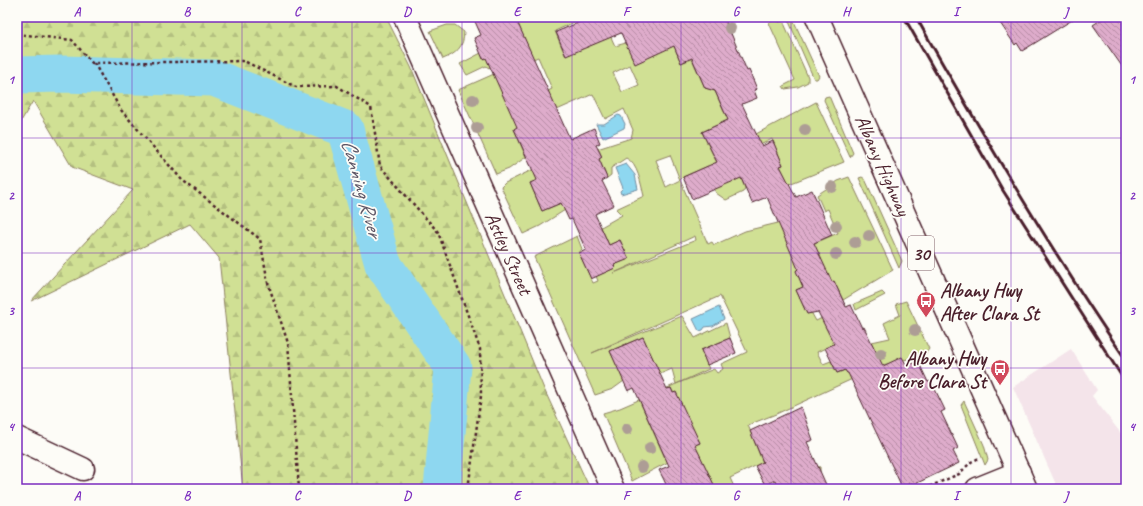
<svg xmlns="http://www.w3.org/2000/svg" width="1143" height="506" font-family="Caveat,sans-serif">
<style>
.built{fill:#f4e4ea}
.green{fill:#d0e094;stroke:#8d8060;fill-rule:evenodd}
.forest{fill:url(#forest-firs);stroke:#8d8060}
.water{fill:#8ed7f0;stroke:#738da1}
.lines{fill:none;stroke-linecap:round;stroke-linejoin:round}
.river{stroke:#8ed7f0;stroke-width:37}
.building{fill:url(#building-back-hatch);stroke:#4a1f2b}
.minor-casing{stroke:#4a1f2b;stroke-width:25}
.highway-casing{stroke:#4a1f2b;stroke-width:25}
.path{stroke:#4a1f2b;stroke-width:2.5;stroke-dasharray:3 3;stroke-linecap:butt}
.minor{stroke:#fdfcf7;stroke-width:22}
.highway{stroke:#fdfcf7;stroke-width:22}
.rail{stroke:#4a1f2b;stroke-width:3}
.tree{fill:#ad9d95}
.grid{fill:none;stroke:#7b2cbf;stroke-width:1;stroke-opacity:0.55}
.labels{text-anchor:middle;stroke-width:3.5;stroke-linejoin:round;paint-order:stroke}
.shield{fill:#fdfcf7;stroke:#806168;stroke-width:1}
.shield-label{font-size:19px;font-weight:bold;fill:#4a1f2b}
.street-label{font-size:20px;fill:#4a1f2b;stroke:#fdfcf7}
.poi-label{font-size:20px;font-weight:bold;fill:#4a1f2b;stroke:#fdfcf7;text-anchor:start}
.water-label{font-size:21px;font-style:italic;fill:#5e5666;stroke:#fdfcf7}
.neatline{fill:none;stroke:#7b2cbf;stroke-width:1.5}
.grid-label{font-size:13px;text-anchor:middle;font-weight:bold;fill:#7b2cbf}
</style>
<defs>
<pattern id="forest-firs" width="22" height="20" patternUnits="userSpaceOnUse"><rect width="22" height="20" fill="#d0e094"/><path d="M5 1l3.5 6h-7zM16 11l3.5 6h-7z" fill="#b4c080"/></pattern>
<pattern id="building-back-hatch" width="6" height="6" patternUnits="userSpaceOnUse"><rect width="6" height="6" fill="#deaccb"/><path d="M-1 5l2 2M0 0l6 6M5-1l2 2" fill="none" stroke="#b68ba5"/></pattern>
</defs>
<rect width="100%" height="100%" fill="#fdfcf7"/>
<filter id="ink" filterUnits="userSpaceOnUse"><feTurbulence type="fractalNoise" baseFrequency=".025" numOctaves="2"/><feDisplacementMap in="SourceGraphic" scale="8" xChannelSelector="R" yChannelSelector="G"/><feConvolveMatrix kernelMatrix="1 2 1 2 8 2 1 2 1" color-interpolation-filters="sRGB"/></filter>
<g filter="url(#ink)">
<path class="built" d="M1071,349L1097,390L1092,396L1126,440V489H1058L1013,387Z"/>
<g class="green">
<path d="M515,17H602L615,46L626,43L674,46L681,63L692,59L705,88L715,91L724,112L734,108L738,115L702,132L716,161L752,144L756,134L816,102L844,162L789,184L780,166L783,165L772,139L733,159L745,188L743,192L726,200L716,193L714,189L718,187L708,166L683,177L680,180L708,244L712,242L714,245L745,231L778,223L801,249L838,233L828,209L824,211L817,195L838,181L849,177L893,270L843,300L834,281L832,282L827,270L823,271L818,261L796,270L803,287L796,290L807,314L811,312L816,321L822,318L834,344L817,352L823,364L831,361L837,373L845,370L847,373L875,360L867,343L890,338L884,323L900,315L896,304L906,301L929,349L926,353L920,356L883,365L776,414L748,425L762,461L774,456L820,467V472L770,459L730,478L735,489H716L698,452L689,456L672,460L632,481L603,413L620,408L643,398L641,404L665,458L700,443L671,388L663,391V390L676,384L672,369L660,374L643,337L610,351L624,381L613,389L595,395L534,257L577,236L582,249L579,253L593,283L598,281L596,276L615,268L614,265L628,259L620,240L609,245L601,227L622,215L616,209L644,196C641,185 638,163 626,158L611,168V175L607,178L599,159L602,157L599,150L567,163L585,153L631,138L633,130L624,109L605,119L593,94L514,129L526,157L509,169L496,174L458,90L494,74L546,92L552,89L538,57L528,61H495L489,68L486,66L467,75L460,64L481,53L484,59L525,40ZM585,17L596,43L565,55L555,31ZM630,65L639,85L622,92L613,73ZM670,155L680,180L666,187L656,160ZM695,236L696,240L614,273ZM720,296L747,352L721,364L723,369L717,373L714,369L676,384L709,369L701,350L730,338L726,323L695,338L682,316L592,353Z"/>
<path d="M787,17H792L819,76L817,79H814Z"/>
<path d="M775,18L779,22L783,21L808,77V82L798,87L785,89L783,86L795,80L769,23Z"/>
<path d="M447,25H455L464,32C464,47 456,54 443,59L430,31Z"/>
<path d="M829,96L853,153L850,157L824,100L825,97Z"/>
<path d="M536,168L541,179L530,183L542,211L561,203L565,210L540,226L523,234L501,187L505,183Z"/>
<path d="M862,177L865,179L902,261L899,268L859,178Z"/>
<path d="M882,292L885,295L856,310L854,304Z"/>
<path d="M964,401L984,445L988,460L985,465L961,405Z"/>
</g>
<path class="forest" d="M17,17H386L411,67L544,389L590,489H243L219,258L190,224L31,301L133,190L72,167L33,101L17,128Z"/>
<g class="water">
<path d="M618,115L621,116L625,124L624,128L603,138L596,124H604Z"/>
<path d="M626,164L635,175L638,189L621,194L620,191L623,188L615,168Z"/>
<path d="M719,307L724,319L713,326L705,327L703,330L699,331L693,319Z"/>
</g>
<g class="lines">
<path class="river" d="M17,75L61,74L214,78L345,129L383,264L453,367L442,489"/>
</g>
<g class="building">
<path d="M473,17H515L570,139L594,128L600,143L596,145L602,157L599,159L607,178L602,181L614,205L595,214L609,245L620,240L629,259L614,265L615,268L591,279L579,253L586,250L572,219L569,220L561,203L542,211L530,183L537,180L514,129L517,127L486,58L483,59L474,38L481,35Z"/>
<path d="M592,17H724L747,71L749,70L757,89L754,90L757,98L742,104L762,146L773,141L783,165L780,166L796,197L812,190L832,235L814,243L832,282L834,281L846,307L851,305L862,328L864,327L883,366L902,357L907,366L918,361L928,382L931,381L945,410L941,412L958,448L953,451L959,463L913,485L912,483L902,487L848,373H847L845,370L837,373L825,348L834,344L818,312L807,314L796,290L803,287L796,271L798,269L767,197L752,203L741,178L692,199L683,177L717,162L702,132L728,120L715,91L705,88L692,58L681,63L674,46L635,64L621,33L566,56L556,32Z"/>
<path d="M996,17H1077L1022,51L1017,43L1015,45Z"/>
<path d="M1105,17H1126V72L1093,25Z"/>
<path d="M643,337L667,389L671,388L673,393L676,392L700,443L695,445L716,489H668L664,480L659,470L669,466L634,388L628,391L610,351Z"/>
<path d="M730,338L736,353L707,365L701,350Z"/>
<path d="M801,407L813,440L807,442L828,489H779L775,480L765,485L755,466L763,462L750,431Z"/>
</g>
<g class="lines">
<defs>
<g id="minor">
<path d="M405,17L613,489"/>
<path d="M17,438L83,469"/>
<path d="M977,489L1019,472"/>
</g>
<path id="highway" d="M817,17L1026,489"/>
</defs>
<use href="#minor" class="minor-casing"/>
<use href="#highway" class="highway-casing"/>
<g class="path">
<path d="M17,34L72,40L92,63L244,61L296,87L337,86L371,107L380,166L438,232L480,349L481,396L468,489"/>
<path d="M94,63L121,110L182,180L260,239L268,283L288,343L299,489"/>
<path d="M924,489L959,474L971,462L979,458"/>
</g>
<use href="#minor" class="minor"/>
<use href="#highway" class="highway"/>
<g class="rail">
<path d="M904,17L1002,189L1126,383"/>
<path d="M916,17C982,134 1050,249 1126,360"/>
</g>
</g>
<g class="tree">
<circle cx="730" cy="28" r="6"/>
<circle cx="473" cy="100" r="6"/>
<circle cx="477" cy="128" r="6"/>
<circle cx="805" cy="130" r="6"/>
<circle cx="832" cy="187" r="6"/>
<circle cx="836" cy="226" r="6"/>
<circle cx="869" cy="236" r="6"/>
<circle cx="855" cy="242" r="6"/>
<circle cx="836" cy="254" r="6"/>
<circle cx="915" cy="330" r="6"/>
<circle cx="881" cy="354" r="6"/>
<circle cx="627" cy="429" r="6"/>
<circle cx="650" cy="448" r="6"/>
<circle cx="642" cy="467" r="6"/>
</g>
</g>
<path class="grid" d="M132,17V489M242,17V489M352,17V489M462,17V489M572,17V489M681,17V489M791,17V489M901,17V489M1011,17V489M17,138H1126M17,253H1126M17,368H1126"/>
<defs>
<symbol id="bus-pin" viewBox="-11 -11 22 30"><path d="M0 17L-7.5 6A9.5 9.5 0 1 1 7.5 6Z" fill="#d1495b" stroke="#fdfcf7"/><path d="M-5-6H5V4H4V6H2V4H-2V6H-4V4H-5ZM-3.5-4V0h7V-4ZM-3.5 1.2v1.5H-2V1.2ZM2 1.2v1.5H3.5V1.2Z" fill="#fff"/></symbol>
</defs>
<g fill-rule="evenodd">
<use href="#bus-pin" x="915" y="290" width="22" height="30"/>
<use href="#bus-pin" x="989" y="358" width="22" height="30"/>
</g>
<g class="labels">
<rect class="shield" x="908" y="236" width="26" height="34" rx="3"/>
<g class="shield-label">
<text x="921" y="260">30</text>
</g>
<g class="street-label">
<text transform="translate(883 165) rotate(66)" y="7">Albany Highway</text>
<text transform="translate(509 253) rotate(66)" y="7">Astley Street</text>
</g>
<g class="poi-label">
<text x="940" y="297">Albany Hwy<tspan x="940" dy="23">After Clara St</tspan></text>
<text x="986" y="365" text-anchor="end">Albany Hwy<tspan x="986" dy="23">Before Clara St</tspan></text>
</g>
<g class="water-label">
<text transform="translate(362 188) rotate(74)" y="7">Canning River</text>
</g>
</g>
<rect width="1143" height="506" fill="none" stroke="#fdfcf7" stroke-width="44"/>
<rect x="22" y="22" width="1099" height="462" class="neatline"/>
<g class="grid-label">
<text x="77" y="16">A</text>
<text x="187" y="16">B</text>
<text x="297" y="16">C</text>
<text x="407" y="16">D</text>
<text x="517" y="16">E</text>
<text x="626" y="16">F</text>
<text x="736" y="16">G</text>
<text x="846" y="16">H</text>
<text x="956" y="16">I</text>
<text x="1066" y="16">J</text>
<text x="11" y="84">1</text>
<text x="1132" y="84">1</text>
<text x="11" y="200">2</text>
<text x="1132" y="200">2</text>
<text x="11" y="315">3</text>
<text x="1132" y="315">3</text>
<text x="11" y="431">4</text>
<text x="1132" y="431">4</text>
<text x="77" y="500">A</text>
<text x="187" y="500">B</text>
<text x="297" y="500">C</text>
<text x="407" y="500">D</text>
<text x="517" y="500">E</text>
<text x="626" y="500">F</text>
<text x="736" y="500">G</text>
<text x="846" y="500">H</text>
<text x="956" y="500">I</text>
<text x="1066" y="500">J</text>
</g>
</svg>
